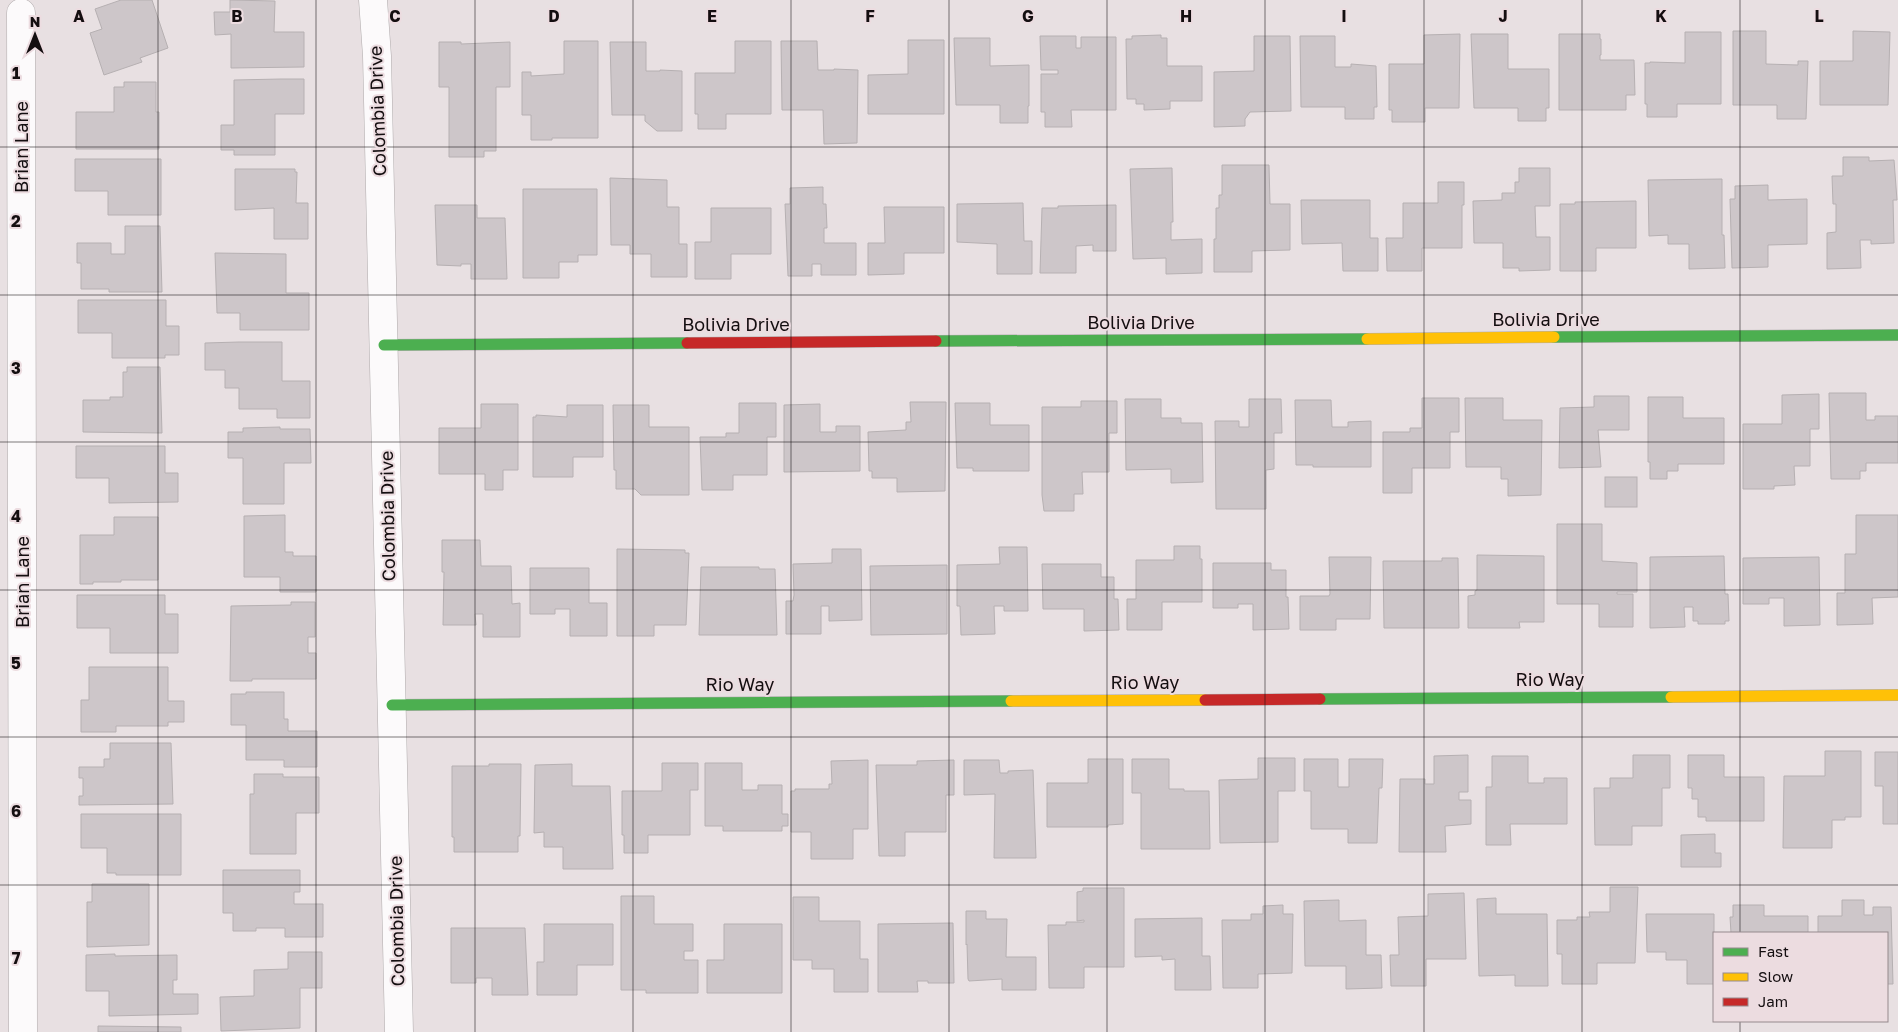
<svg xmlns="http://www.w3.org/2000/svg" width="1898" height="1032" font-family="'Golos Text',sans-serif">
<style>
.building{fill:#cdc6c9;stroke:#b6b0b2}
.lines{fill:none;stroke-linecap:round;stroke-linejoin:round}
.street-casing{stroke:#afaaab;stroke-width:29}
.fast-casing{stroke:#afaaab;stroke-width:12}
.slow-casing{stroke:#afaaab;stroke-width:12}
.jam-casing{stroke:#afaaab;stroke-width:12}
.street{stroke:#fcfafb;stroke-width:28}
.fast{stroke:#4caf50;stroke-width:11}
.slow{stroke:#ffc107;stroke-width:11}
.jam{stroke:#c62828;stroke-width:11}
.grid{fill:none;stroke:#140e10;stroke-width:1;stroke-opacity:0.55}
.labels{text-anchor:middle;stroke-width:4;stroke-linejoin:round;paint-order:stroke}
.street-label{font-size:18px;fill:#140e10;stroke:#ecdce0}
.grid-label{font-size:16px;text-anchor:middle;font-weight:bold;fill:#140e10;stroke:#ecdce0;stroke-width:4;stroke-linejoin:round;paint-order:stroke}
</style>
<rect width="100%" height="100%" fill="#e8e0e2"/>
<g class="building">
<path d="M121,0H152L168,48L140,58L142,62L104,75L90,33L102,29L95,9Z"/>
<path d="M230,0L275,1L274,32H304V67L231,68V34L215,35L214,12H230Z"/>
<path d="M1733,31H1766V64L1798,65V61H1808L1806,119H1777V105H1733Z"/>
<path d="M1853,31L1890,32L1888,105H1820V61H1853Z"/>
<path d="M1685,32H1721V104H1677V117H1647V104H1645V63H1650V62L1685,63Z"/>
<path d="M1460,34L1459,108H1425V122H1392V110H1389V64H1424V35Z"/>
<path d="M1471,34H1508V69H1549V108H1546V121H1518V108H1474Z"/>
<path d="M1559,34H1600V39H1601V55H1600V60H1634L1635,95H1626V110H1559Z"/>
<path d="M1161,35V38H1167V66H1202V101H1170V109L1144,110V104H1136V99H1127L1126,39H1132V36Z"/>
<path d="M1040,36H1076V48H1081V37H1116V110H1071L1072,127H1045V112H1041V74H1058V70H1041Z"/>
<path d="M1254,36H1290L1291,111L1250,112L1245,119V126L1214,127V72L1254,71Z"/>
<path d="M1300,36H1335V67H1351V64L1376,66L1377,107H1374V119H1345V107H1301Z"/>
<path d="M954,38H990V66L1029,65V106H1028V123H1000V105H956Z"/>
<path d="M908,40H944V114H868V75L908,74Z"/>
<path d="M564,41H598V138H552V140H531V115H522V72H531V76L564,74Z"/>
<path d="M735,41H771V114H726V129H698V114H695V73H735Z"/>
<path d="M781,41H817L818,70H834V69L858,70L857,143L824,144L823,110H782Z"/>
<path d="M439,42H461V44L510,42V87H496V151H484V157H449V87H439Z"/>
<path d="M610,42H646V71H660V70L682,71V131H657L645,121V115H612Z"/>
<path d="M281,79H304V114H275V155H234V150H221V125H234V80Z"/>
<path d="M124,82H156V112H159V149H76V112H114V87H124Z"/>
<path d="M1843,157H1869V161L1894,160L1897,200H1893L1894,243L1871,244V240H1860L1861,268L1827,269V233L1836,232V204H1833L1832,176H1843Z"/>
<path d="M75,159H161V215H108V191H75Z"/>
<path d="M1222,165H1269L1270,204H1290V250L1252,251V272H1214V239H1216V208H1219V195H1222Z"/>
<path d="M1172,168L1173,222H1171V240L1202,239V273L1166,274V258L1133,259L1130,169Z"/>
<path d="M1519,168H1550V206H1535L1536,237H1550V270L1519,271V268H1503V243H1474L1473,201L1502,200V193H1515V182H1519Z"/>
<path d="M235,169H295V172H297L296,203H308V239H274V208L235,210Z"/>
<path d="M610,178L667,180V207H679V244H687V277H651V254H630V245H611Z"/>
<path d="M1722,179V235H1724L1725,268L1689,269V244H1668V235L1649,236L1648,180Z"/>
<path d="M1438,182H1464V205H1462V248H1422V271H1387L1386,238H1403V203H1438Z"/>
<path d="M1768,185V200L1807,199V244L1768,245V267L1732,268L1730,199H1735V186Z"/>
<path d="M823,187V204H826L827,228H824V243H856V275H821V264H812V276H788L785,204H790V188Z"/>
<path d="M523,189H597V255H578V262H559V278H523Z"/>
<path d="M1301,200H1370V238H1378V271H1343L1342,243L1302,244Z"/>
<path d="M1636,201V248H1596V271H1560V204H1575V202Z"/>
<path d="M1023,203L1024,241H1032V274H997V244L957,242V204Z"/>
<path d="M435,205H477V218H505L507,279H471V264H461V266L437,265Z"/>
<path d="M1116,205V251H1093V245L1076,246V273H1040L1042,208H1058V206Z"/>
<path d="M884,207H944V253H904V274L868,275V243H885Z"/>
<path d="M711,208H771V254H731V279H695V242H711Z"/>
<path d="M125,226H160L162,292H109V289H81V263H77V243H111V254H125Z"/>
<path d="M215,253L286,254V293H309V330H240V313H217Z"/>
<path d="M78,300H166V326H179V355H165V358H112V333H78Z"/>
<path d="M239,342H282V381H310V418H277V409H239V388H225V370H205V343Z"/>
<path d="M127,367H160L162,433L83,432V400H110V397H123V372H127Z"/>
<path d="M1829,393H1866V420H1875V416H1898V463H1866V471H1860V479H1831Z"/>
<path d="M1819,394V429H1810V466H1794L1795,485L1774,486V489H1743V424H1782V395Z"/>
<path d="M1594,396H1629V430H1598L1601,467L1559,468L1560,408L1594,407Z"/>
<path d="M1648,397H1683V418H1724V464H1678V471H1667V479H1650V462H1648Z"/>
<path d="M1422,398H1459V432H1450V468H1412V493H1383V432H1410V428H1422Z"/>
<path d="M1465,398H1503V420H1542L1541,495L1508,496V479H1501V467H1466Z"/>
<path d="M1125,399H1161V418H1181V423H1202L1203,482L1171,483V469L1126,470Z"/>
<path d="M1249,399H1281L1282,433H1274V469L1266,470V509H1216L1215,421H1239V427H1249Z"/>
<path d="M1295,400H1331L1332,427H1348V422L1371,421V467H1313V465H1296Z"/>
<path d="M1081,401H1117V433H1109V472H1082L1083,494H1074V511H1044L1042,495V407H1081Z"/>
<path d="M910,402H946L945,491L897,492V478H872V471H869L868,432L906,430V422H911Z"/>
<path d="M739,403H776V437H767V475H733V490H702L700,437H726V433H739Z"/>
<path d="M955,403H990V425H1029V471H973V468H957Z"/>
<path d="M481,404H518V470H503V490H485V474H439V428H481Z"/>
<path d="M820,404V432H836V426H860V471L784,472V405Z"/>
<path d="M567,405H603V457H573V477H533V417H536V415L567,417Z"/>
<path d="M613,405H649V427H689V495H641L635,489H616V470H614Z"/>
<path d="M280,427V429H310L311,463H284V504H243V458H228V432H243V428Z"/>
<path d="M76,446H165V473H178V502L109,503V478H76Z"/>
<rect x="1605" y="477" width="32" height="30"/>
<path d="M285,515V552H293V556H316V592H280V577H244V516Z"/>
<path d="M1856,515H1898V597L1872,598L1873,624L1837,625V593H1845V554H1856Z"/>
<path d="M114,517H158V580H121V582H93V584H80V535H114Z"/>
<path d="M1557,524H1602V561L1637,563V592H1617V594H1633V627H1599V604H1557Z"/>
<path d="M442,540H480L481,566H511L512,604L520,603V637H483V614H475L476,625H443L444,572H442Z"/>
<path d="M1174,546H1200V559H1202V602H1162V630H1127V599H1136V560H1174Z"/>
<path d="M999,547H1027L1028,611H1004V606H994L995,634L961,635L960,606H957V565L1000,564Z"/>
<path d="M617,549L685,550V553H689L686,625H654V636H617Z"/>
<path d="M832,549H861L862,620L829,621V606H821V634H786V601H793L794,595L793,564L832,563Z"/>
<path d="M1477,555L1544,556V622H1519L1520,628H1468V596L1475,595V591L1477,590Z"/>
<path d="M1724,556L1725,594H1728L1729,621H1725V624H1698V621H1693V607H1684L1685,627L1650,628V557Z"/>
<path d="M1329,557H1371L1370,619H1336V630H1300V596H1329L1330,594Z"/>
<path d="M1819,557L1820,625L1784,626V598H1769V604H1743V558Z"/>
<path d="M1442,558H1458L1459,628H1384L1383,561H1442Z"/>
<path d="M1213,563H1271V570H1286V597H1288L1289,629L1253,630V604H1238V608H1213Z"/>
<path d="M1042,564H1101V577H1114V599H1118L1119,630L1084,631V609H1043Z"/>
<path d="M947,565V634L871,635L870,566Z"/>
<path d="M701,567H759V569H775L777,635H699Z"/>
<path d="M530,568H589V603H607V636H570V609H555V614H530Z"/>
<path d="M77,595H165V614H178V653H110V628H77Z"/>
<path d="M291,602H315V637H308V653H316V679H252V681H230L231,606L291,605Z"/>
<path d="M89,667H168V701H184V722H168V726H116V732H81V700H89Z"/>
<path d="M246,692H284V719H288V731H317V767H284V760H246V725H231V694H246Z"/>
<path d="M110,743H171L173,804L79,805V796H83V778H79V767H104V759H110Z"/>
<path d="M1825,751H1861V817H1845V820H1832V848H1783L1784,776H1825Z"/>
<path d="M1875,752H1898V824H1883V786H1875Z"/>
<path d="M1468,755V792H1459V800H1471V824L1445,826L1446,852H1399L1400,779H1425V784H1434V756Z"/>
<path d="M1633,755H1670V788H1662V826H1632V845H1595L1594,788H1610V778H1633Z"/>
<path d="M1688,755H1724V777H1764V821H1706V817H1698V799H1692V788H1688Z"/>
<path d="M1492,756H1528V783H1544V778H1567V824H1510L1511,845H1486V787H1492Z"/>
<path d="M1258,758H1295V791H1278V842L1220,843L1219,780L1258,779Z"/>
<path d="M1088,759H1123V824L1108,825V827H1047V783H1088Z"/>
<path d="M1132,759H1169V789H1184V791H1209L1210,849H1141V793H1132Z"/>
<path d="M1304,759H1338V787H1349V759H1383L1382,788H1379L1377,843H1348V829H1311V791H1304Z"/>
<path d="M868,760V829H853V859H811V832H791V791H795V789H829V784H832L831,761Z"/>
<path d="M954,760V795H946V832H905V856H879L876,765H917V761Z"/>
<path d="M964,760H999L1000,773H1008V771L1033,770L1036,858H994L995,794L964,795Z"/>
<path d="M662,763H698V790H690V835H648V853H624V835H622V791H662Z"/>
<path d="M705,763H742V790H758V785H782V814H788V826H782V831H723V826H705Z"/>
<path d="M489,764H521L520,836H518V852H454V837H452V766H489Z"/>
<path d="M572,764V786H610L613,869H563V847H544V832L534,833L535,765Z"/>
<path d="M254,774H283V777H319V813H296V854H250V794H254Z"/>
<path d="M81,814H181V875H116V873H107V848H81Z"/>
<path d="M1715,834V853H1721V867H1681V835Z"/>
<path d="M223,870H300V892H294V904H323V937H285V928H256V931H233V913H223Z"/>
<path d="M92,884H149V945L87,947V902H92Z"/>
<path d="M1610,887H1638L1635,963H1597V984H1562V954H1557V920H1577V917H1590L1589,912H1610Z"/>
<path d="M1083,888H1124V967H1084V988H1049L1048,925H1066V922H1084V920L1077,921V892L1083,891Z"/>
<path d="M1464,893L1466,959H1426V986H1391L1390,955H1399L1398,917L1428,916V894Z"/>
<path d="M621,896H654V924H693V951H684V960H698V993H646V990H621Z"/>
<path d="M793,897H819V921H860V959H868V992H834V969H812V960H793Z"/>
<path d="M1496,898V914H1547L1548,986H1515V975L1479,976L1477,899Z"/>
<path d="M1339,900V921L1366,920V955H1381L1382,988L1346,989V966H1305L1304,901Z"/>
<path d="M1842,900H1864V915H1873V907H1891L1893,984H1887V933H1818V916H1842Z"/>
<path d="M1283,905V914H1293L1292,973L1258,974V988H1223L1222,920H1251V914H1263V906Z"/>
<path d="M1733,905H1764V916H1808V933H1731L1730,917H1733Z"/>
<path d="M966,911H986V919H1007L1006,957H1036V990H1002V979L969,981L968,979L967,944L966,945Z"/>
<path d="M1646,914H1714V984H1687V960H1666V952H1647Z"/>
<path d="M1202,918V956H1210L1211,990H1175V959L1162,960V956L1135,957V919Z"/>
<path d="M953,923L954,983H928V981H917L918,992H878V924Z"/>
<path d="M544,924H613V965H577V995H537V962H544Z"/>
<path d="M724,924H782V993H707V960H724Z"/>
<path d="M451,928H525L528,995H492V978H476V983H451Z"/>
<path d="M288,952H322V988H300V1028L221,1031L220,997L254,996V970L288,969Z"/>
<path d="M115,954V956L177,955V980H173V994H198V1014L109,1016V991H86V955Z"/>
<path d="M98,1026L181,1027V1032H98Z"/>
</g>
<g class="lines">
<defs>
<g id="street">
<path d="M373,0L377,56L399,1032"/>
<path d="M21,13L23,1032"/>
</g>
<g id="fast">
<path d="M1554,337L1898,335"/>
<path d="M936,341L1367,339"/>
<path d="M384,345L687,343"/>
<path d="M1320,699L1671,697"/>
<path d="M392,705L1011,701"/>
</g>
<g id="slow">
<path d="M1367,339L1554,337"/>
<path d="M1671,697L1898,695"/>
<path d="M1011,701L1205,700"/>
</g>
<g id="jam">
<path d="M687,343L936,341"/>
<path d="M1205,700L1320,699"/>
</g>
</defs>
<use href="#street" class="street-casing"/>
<use href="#fast" class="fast-casing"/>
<use href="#slow" class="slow-casing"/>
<use href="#jam" class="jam-casing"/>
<use href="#street" class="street"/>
<use href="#fast" class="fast"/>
<use href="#slow" class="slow"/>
<use href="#jam" class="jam"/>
</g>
<path class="grid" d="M158,0V1032M316,0V1032M475,0V1032M633,0V1032M791,0V1032M949,0V1032M1107,0V1032M1265,0V1032M1424,0V1032M1582,0V1032M1740,0V933M0,147H1898M0,295H1898M0,442H1898M0,590H1898M0,737H1898M0,885H1898M1740,1021V1032"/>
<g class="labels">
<g class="street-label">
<text transform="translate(378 111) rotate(-92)" y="6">Colombia Drive</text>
<text transform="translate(22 147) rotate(-90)" y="6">Brian Lane</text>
<text x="1546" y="326">Bolivia Drive</text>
<text x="1141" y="329">Bolivia Drive</text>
<text x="736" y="331">Bolivia Drive</text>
<text transform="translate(388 516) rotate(-91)" y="6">Colombia Drive</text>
<text transform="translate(23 582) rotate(-90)" y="6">Brian Lane</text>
<text x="1550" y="686">Rio Way</text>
<text x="1145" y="689">Rio Way</text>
<text x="740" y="691">Rio Way</text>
<text transform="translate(397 921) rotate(-91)" y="6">Colombia Drive</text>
</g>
</g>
<g class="grid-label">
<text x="79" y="22">A</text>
<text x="237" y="22">B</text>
<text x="395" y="22">C</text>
<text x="554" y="22">D</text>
<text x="712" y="22">E</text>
<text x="870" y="22">F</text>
<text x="1028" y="22">G</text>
<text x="1186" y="22">H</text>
<text x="1344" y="22">I</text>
<text x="1503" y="22">J</text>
<text x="1661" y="22">K</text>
<text x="1819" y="22">L</text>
<text x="16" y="79">1</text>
<text x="16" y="227">2</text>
<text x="16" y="374">3</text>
<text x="16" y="522">4</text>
<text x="16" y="669">5</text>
<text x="16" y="817">6</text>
<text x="16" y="964">7</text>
</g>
<rect x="1713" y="932" width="175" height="90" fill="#ecdce0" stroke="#968a8d"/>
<rect x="1723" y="948" width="25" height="8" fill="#4caf50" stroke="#968a8d"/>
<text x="1758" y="957" font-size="15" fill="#140e10">Fast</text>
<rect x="1723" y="973" width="25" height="8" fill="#ffc107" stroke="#968a8d"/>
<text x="1758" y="982" font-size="15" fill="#140e10">Slow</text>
<rect x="1723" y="998" width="25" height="8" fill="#c62828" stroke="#968a8d"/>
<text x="1758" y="1007" font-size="15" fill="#140e10">Jam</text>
<g transform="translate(35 35)" stroke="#ecdce0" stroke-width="4" paint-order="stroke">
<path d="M0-4L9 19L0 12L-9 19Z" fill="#140e10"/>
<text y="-8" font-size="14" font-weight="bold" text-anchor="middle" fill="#140e10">N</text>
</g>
</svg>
